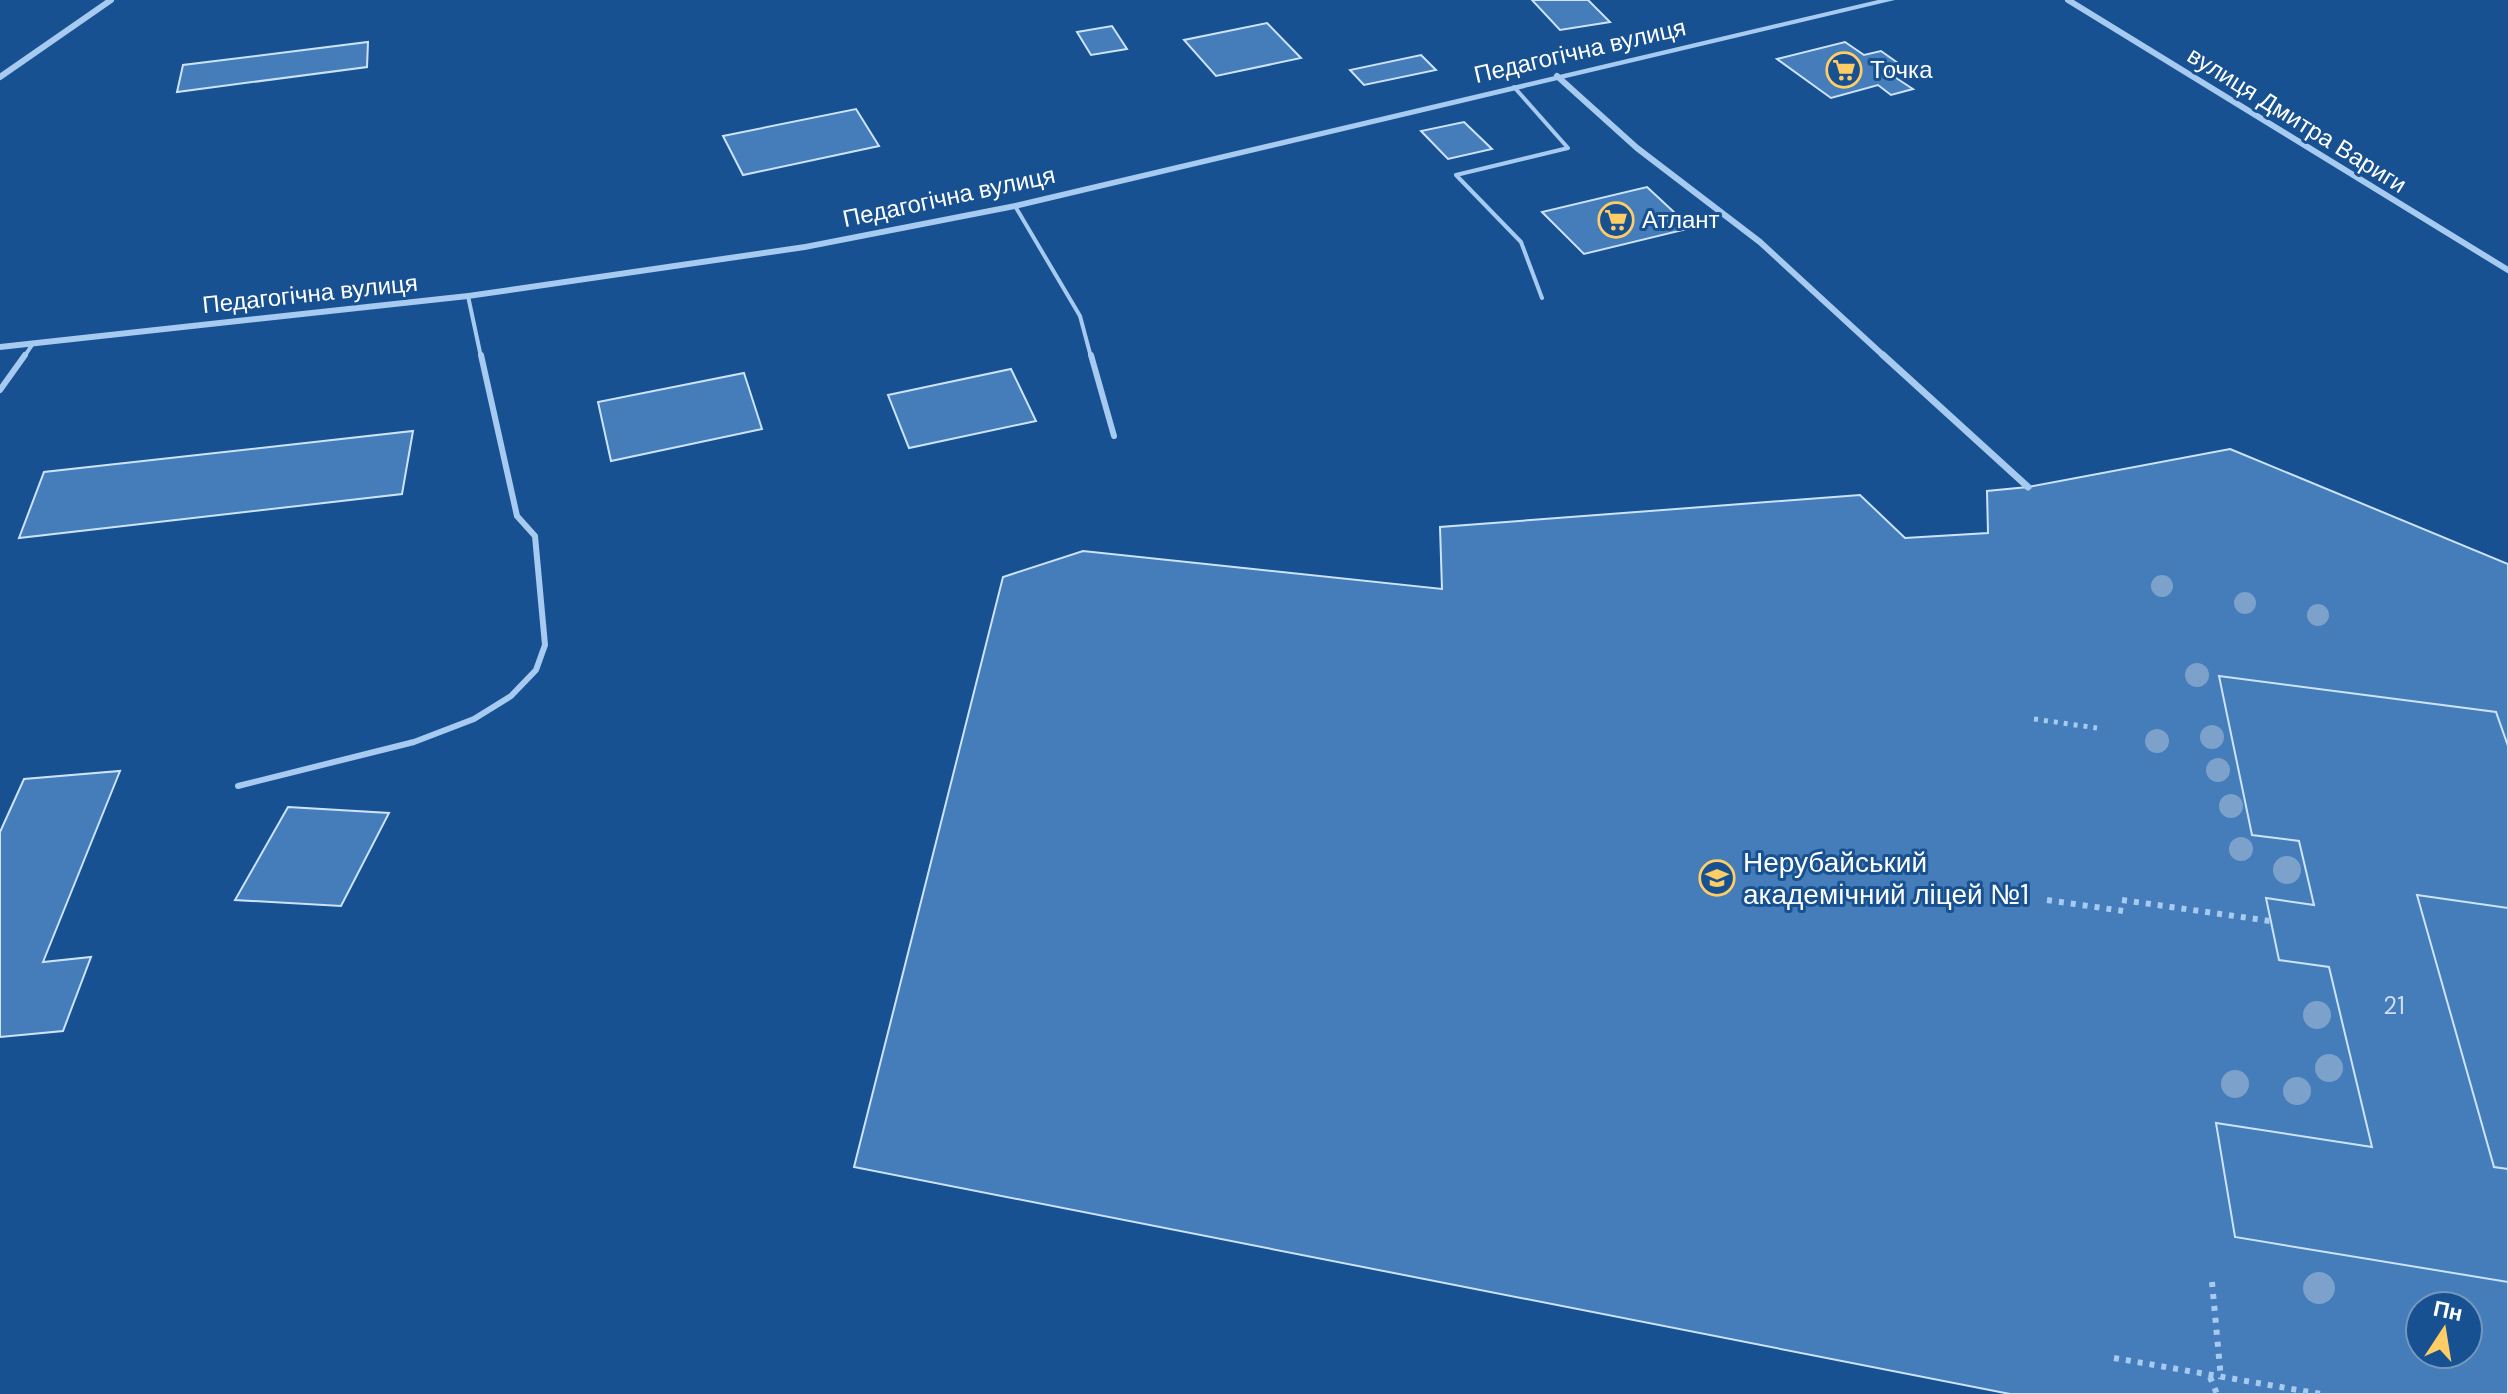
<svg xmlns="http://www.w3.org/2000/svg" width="2508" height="1394" font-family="'DM Sans',sans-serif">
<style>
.building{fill:#447dba;stroke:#cde3fb;stroke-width:2;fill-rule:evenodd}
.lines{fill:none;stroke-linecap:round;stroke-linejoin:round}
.path-far1{stroke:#a6caf0;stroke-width:5;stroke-dasharray:4 6;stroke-linecap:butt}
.path{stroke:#a6caf0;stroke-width:6;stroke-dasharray:5 7;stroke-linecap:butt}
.service-far1{stroke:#a6caf0;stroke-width:4}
.service{stroke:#a6caf0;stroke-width:6}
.minor-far1{stroke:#a6caf0;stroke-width:6}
.minor{stroke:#a6caf0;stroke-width:7}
.tertiary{fill:#a6caf0;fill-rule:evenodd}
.tree{fill:#7ca1cb}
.labels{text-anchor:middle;stroke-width:6;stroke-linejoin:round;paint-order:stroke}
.far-street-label{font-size:24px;fill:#fff;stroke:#185191}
.far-poi-label{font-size:24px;fill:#fff;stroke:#185191;text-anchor:start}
.number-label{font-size:24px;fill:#d0deee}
.poi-label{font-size:28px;fill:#fff;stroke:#185191;text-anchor:start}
</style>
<rect width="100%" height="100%" fill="#185191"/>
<g class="building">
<path d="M1532,0H1588L1610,22L1560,30Z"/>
<path d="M1267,23L1301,58L1216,76L1184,40Z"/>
<path d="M1112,26L1127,49L1091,55L1077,32Z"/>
<path d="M368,42L367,67L177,92L183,65Z"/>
<path d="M1845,42L1864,55L1881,51L1905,68L1887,72L1913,89L1891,95L1878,85L1831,98L1777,59Z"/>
<path d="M1421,55L1436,70L1364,85L1350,70Z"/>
<path d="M856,109L879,146L743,175L723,136Z"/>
<path d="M1464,122L1492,149L1448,159L1421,131Z"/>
<path d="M1647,187L1691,228L1584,254L1542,212Z"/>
<path d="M1011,369L1036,421L909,448L888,395Z"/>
<path d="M744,373L762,429L611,461L598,402Z"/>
<path d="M413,431L402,494L19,538L44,472Z"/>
<path d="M2230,449L2508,564V1394H2010L854,1167L1003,577L1083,551L1442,589L1440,527L1860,495L1905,538L1988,533L1987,491L2028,487ZM2420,1306H2468V1354H2420Z"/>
<path d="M2219,676L2496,712L2508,746V908L2417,895L2494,1167L2508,1169V1282L2235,1237L2216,1123L2372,1147L2329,967L2279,960L2266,898L2314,905L2299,841L2252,835Z"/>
<path d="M120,771L43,962L91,957L63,1031L0,1037V832L24,779Z"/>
<path d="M288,807L389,813L341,906L235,900Z"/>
</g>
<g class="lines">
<path class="path-far1" d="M2034,719L2097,728"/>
<g class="path">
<path d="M2047,900L2123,911"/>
<path d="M2122,900L2270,921"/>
<path d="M2212,1282L2221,1379"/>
<path d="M2114,1358L2321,1394"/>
<path d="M2210,1377L2217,1394"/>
</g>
<g class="service-far1">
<path d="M1514,87L1568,148L1456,175L1521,242L1542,298"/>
<path d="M1015,206L1080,316L1091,357"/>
<path d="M468,296L481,357"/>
<path d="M24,357L32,345"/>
</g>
<g class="service">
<path d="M1091,355L1114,436"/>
<path d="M0,390L25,355"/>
<path d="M238,786L414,742L474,719L511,696L536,670L545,645L535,536L517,516L481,355"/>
</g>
<g class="minor-far1">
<path d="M2068,0L2508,270"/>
<path d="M1557,76L1637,148L1760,242L1885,357"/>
<path d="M0,77L111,0"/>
</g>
<path class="minor" d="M1883,355L2028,487"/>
<path class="tertiary" d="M1878,0H1895L1015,209L805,250L468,299L0,350V344L468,293L805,244L1015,203Z"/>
</g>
<g class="tree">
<circle cx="2162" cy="586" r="11"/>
<circle cx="2245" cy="603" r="11"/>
<circle cx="2318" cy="615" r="11"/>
<circle cx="2197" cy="675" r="12"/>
<circle cx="2212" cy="737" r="12"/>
<circle cx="2157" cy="741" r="12"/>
<circle cx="2218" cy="770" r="12"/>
<circle cx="2231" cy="806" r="12"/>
<circle cx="2241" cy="849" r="12"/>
<circle cx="2287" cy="870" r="14"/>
<circle cx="2317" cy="1015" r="14"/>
<circle cx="2329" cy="1068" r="14"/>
<circle cx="2235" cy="1084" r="14"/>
<circle cx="2297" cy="1091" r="14"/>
<circle cx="2319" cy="1288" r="16"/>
</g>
<defs>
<symbol id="supermarket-ring" viewBox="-11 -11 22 22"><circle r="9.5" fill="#185191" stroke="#ffcd65" stroke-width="1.5"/><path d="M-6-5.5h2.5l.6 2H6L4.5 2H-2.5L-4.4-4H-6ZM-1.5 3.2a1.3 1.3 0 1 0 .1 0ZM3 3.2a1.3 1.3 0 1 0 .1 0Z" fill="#ffcd65"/></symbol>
<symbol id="school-ring" viewBox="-11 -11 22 22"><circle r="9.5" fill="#185191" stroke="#ffcd65" stroke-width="1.5"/><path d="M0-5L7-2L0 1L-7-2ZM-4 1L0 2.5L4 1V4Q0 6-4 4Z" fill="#ffcd65"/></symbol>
</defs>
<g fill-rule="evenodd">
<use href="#supermarket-ring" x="1824" y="50" width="40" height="40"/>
<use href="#supermarket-ring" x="1596" y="200" width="40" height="40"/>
<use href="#school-ring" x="1697" y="858" width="40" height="40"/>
</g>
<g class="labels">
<g class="far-street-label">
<text transform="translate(1580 51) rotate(-13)" y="8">Педагогічна вулиця</text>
<text transform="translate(2297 120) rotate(32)" y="8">вулиця Дмитра Вариги</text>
<text transform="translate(949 197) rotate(-12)" y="8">Педагогічна вулиця</text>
<text transform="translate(310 294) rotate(-6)" y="8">Педагогічна вулиця</text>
</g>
<g class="far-poi-label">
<text x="1870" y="78">Точка</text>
<text x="1642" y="228">Атлант</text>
</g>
<g class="number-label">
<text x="2394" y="1014">21</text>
</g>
<g class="poi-label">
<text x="1743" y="872">Нерубайський<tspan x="1743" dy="32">академічний ліцей №1</tspan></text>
</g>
</g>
<g transform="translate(2444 1330) rotate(12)"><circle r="38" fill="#185191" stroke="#7497bd" stroke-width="2"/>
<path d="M0-6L14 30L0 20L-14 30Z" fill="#ffcd65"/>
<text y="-12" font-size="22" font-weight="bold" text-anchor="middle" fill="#ffffff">Пн</text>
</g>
</svg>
